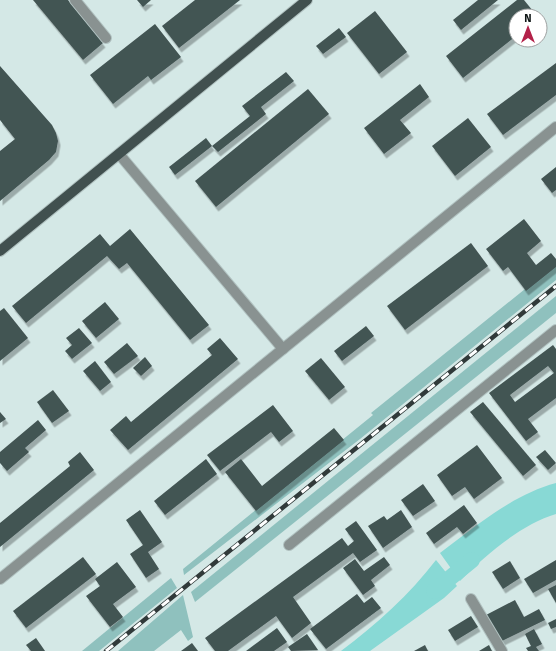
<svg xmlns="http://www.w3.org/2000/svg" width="556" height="651" font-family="'Fira Sans',sans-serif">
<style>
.green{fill:#8fc1be}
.water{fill:#88d9d5}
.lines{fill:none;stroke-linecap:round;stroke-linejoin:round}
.canal{stroke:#88d9d5;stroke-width:16}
.building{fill:#435453;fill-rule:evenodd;filter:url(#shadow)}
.street-casing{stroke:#b1c2c1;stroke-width:12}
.primary-casing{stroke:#b1c2c1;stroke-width:12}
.street{stroke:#899291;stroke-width:10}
.primary{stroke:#41504f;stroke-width:10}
.rail-casing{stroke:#313a3a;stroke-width:4.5}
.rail{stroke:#fff;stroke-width:3;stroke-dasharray:9;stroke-linecap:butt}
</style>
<defs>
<filter id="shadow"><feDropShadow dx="2.5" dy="4.5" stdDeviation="0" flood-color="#0004"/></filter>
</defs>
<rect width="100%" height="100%" fill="#d4e8e6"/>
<g class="green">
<path d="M556,264V280L360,439L184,575L183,569L373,415L371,413Z"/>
<path d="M556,296V313L195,602L191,592Z"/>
<path d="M171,578L177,588L99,651H82Z"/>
<path d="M183,595L193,637L188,641L181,630L154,651H118Z"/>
</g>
<g class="water">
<path d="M556,483V514C522,524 485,555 460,581L440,553C476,526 512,495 556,483Z"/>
<path d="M436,560L457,586L444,598L370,651H341C376,625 410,594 436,560Z"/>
</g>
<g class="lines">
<path class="canal" d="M434,591L472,560"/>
</g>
<g class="building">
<path d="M33,0H68L103,43L83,60Z"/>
<path d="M137,0H151L143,7Z"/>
<path d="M195,0H240L179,48L162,26Z"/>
<path d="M478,0H498L461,30L453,20Z"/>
<path d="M517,0H524L537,16H516V36L463,78L446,56Z"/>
<path d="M375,11L407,52L379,74L347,33Z"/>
<path d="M155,24L181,57L151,80L148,76L113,104L90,75Z"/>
<path d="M339,28L346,37L323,54L316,46Z"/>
<path d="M556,63V95L503,135L487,114Z"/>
<path d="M0,66L52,125L56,133L58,141L56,152L49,160L0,201V151L15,139L0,120Z"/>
<path d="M286,72L294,81L261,107L266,114L218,152L212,146L250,116L242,106Z"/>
<path d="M420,84L429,97L400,120L411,133L384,154L364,128Z"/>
<path d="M308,89L329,114L216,207L195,181Z"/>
<path d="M468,118L491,147L455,176L432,146Z"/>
<path d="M206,138L212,146L175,175L169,167Z"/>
<path d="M556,167V190L552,193L541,179Z"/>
<path d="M524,219L541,241L527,253L536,265L551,253L556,259V267L526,291L508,267L503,271L486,249Z"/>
<path d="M130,229L209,325L190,340L127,263L119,269L107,256L26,323L12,306L100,234L110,246Z"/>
<path d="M471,243L488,266L405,330L387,306Z"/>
<path d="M105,302L119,319L96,338L82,321Z"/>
<path d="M4,308L28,338L0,361V311Z"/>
<path d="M366,326L374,336L342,361L334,351Z"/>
<path d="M79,328L92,343L72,359L65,351L72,345L66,338Z"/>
<path d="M220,338L238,359L128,450L110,430L126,416L131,422L212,355L207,349Z"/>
<path d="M127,343L138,356L114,374L104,362Z"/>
<path d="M553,345L556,349V398L528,419L538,432L526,441L489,393ZM548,366L554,373L515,402L510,395Z"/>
<path d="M145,357L152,366L141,376L133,368Z"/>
<path d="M321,358L345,387L329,400L305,371Z"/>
<path d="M95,361L111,382L100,391L83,371Z"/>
<path d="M53,390L69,411L52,423L37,402Z"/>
<path d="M483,402L536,465L523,476L470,412Z"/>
<path d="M273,405L293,431L279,442L271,432L220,471L207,455Z"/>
<path d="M0,412L6,419L0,423Z"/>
<path d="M38,420L46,430L25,448L29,452L7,471L0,463V452Z"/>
<path d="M334,428L344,440L256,511L225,472L241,459L262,486Z"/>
<path d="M477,445L502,478L474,499L465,487L452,496L437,475Z"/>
<path d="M545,450L556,463L548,470L536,457Z"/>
<path d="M80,452L94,470L0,547V523L70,466L68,462Z"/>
<path d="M206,459L217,474L165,515L154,501Z"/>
<path d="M423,484L435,501L413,516L401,500Z"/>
<path d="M464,505L477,523L463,534L457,527L434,544L426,533Z"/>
<path d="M140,510L162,542L148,552L159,569L146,578L130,554L143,545L126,520Z"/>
<path d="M401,510L412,527L383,548L368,526L384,516L387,520Z"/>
<path d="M356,521L377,550L360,562L353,553L293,597L311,623L292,638L276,616L228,651H215L205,638L342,538L348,546L354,541L345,529Z"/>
<path d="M83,557L96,574L26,628L13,611Z"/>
<path d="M384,557L390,565L371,580L375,586L363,595L343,568L355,559L364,571Z"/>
<path d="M556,560V580L533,593L524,579Z"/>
<path d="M510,561L520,578L503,589L492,572Z"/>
<path d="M117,562L136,587L113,604L123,617L110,627L86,596L100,586L95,579Z"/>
<path d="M556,585V603L548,589Z"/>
<path d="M357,594L364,603L372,597L381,608L326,649L310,629Z"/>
<path d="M515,600L524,617L539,609L545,620L500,642L486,615Z"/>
<path d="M471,616L478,627L455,641L448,630Z"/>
<path d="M556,619V627L551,629L548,623Z"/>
<path d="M277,628L287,642L274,651H246Z"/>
<path d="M534,629L542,644L536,647L539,651H528L526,648L531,646L525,634Z"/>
<path d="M307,634L318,650L291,651L288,647Z"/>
<path d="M36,638L45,651H31L26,645Z"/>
<path d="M192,643L198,651H181Z"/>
<path d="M425,645L428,651H414Z"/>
<path d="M489,645L492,651H479Z"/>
</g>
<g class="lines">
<defs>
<g id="street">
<path d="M75,0L106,38"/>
<path d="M119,154L283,349"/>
<path d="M289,545L556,330"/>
<path d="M0,579L556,127"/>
<path d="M471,599L502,651"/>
</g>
<path id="primary" d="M0,251L307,0"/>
</defs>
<use href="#street" class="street-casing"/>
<use href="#primary" class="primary-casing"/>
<use href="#street" class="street"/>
<use href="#primary" class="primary"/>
<defs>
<path id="rail" d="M106,651L556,286"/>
</defs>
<use href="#rail" class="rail-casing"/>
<use href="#rail" class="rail"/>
</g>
<g transform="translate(528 28)"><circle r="19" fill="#ffffff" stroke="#9fa2a2"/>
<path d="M0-3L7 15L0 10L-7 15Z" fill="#b32149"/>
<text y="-6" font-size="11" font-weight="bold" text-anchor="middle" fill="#101717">N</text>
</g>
</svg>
